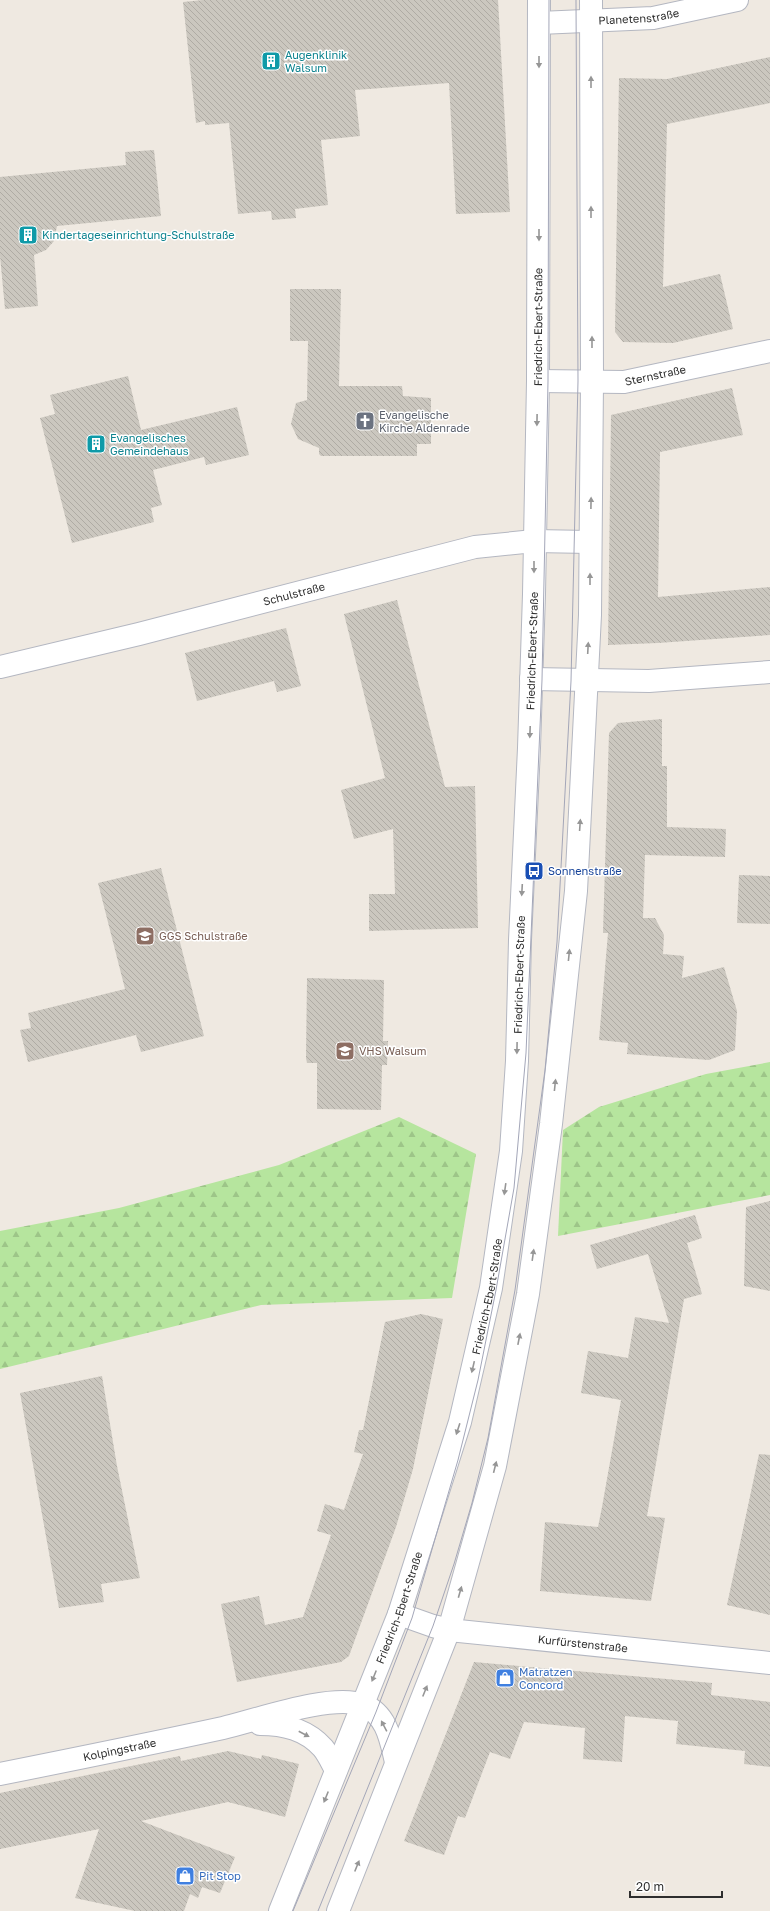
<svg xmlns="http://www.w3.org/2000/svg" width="770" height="1911" font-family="'Golos Text',sans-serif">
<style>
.forest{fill:url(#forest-firs)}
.building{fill:url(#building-back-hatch)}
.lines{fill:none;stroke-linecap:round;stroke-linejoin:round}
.street-casing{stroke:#b4b7c1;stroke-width:24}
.secondary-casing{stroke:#b4b7c1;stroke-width:24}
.street{stroke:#fff;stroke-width:22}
.secondary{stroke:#fff;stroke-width:22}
.tram{stroke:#a3a6b8;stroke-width:1}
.oneway{fill:#969696}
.labels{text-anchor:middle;stroke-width:3;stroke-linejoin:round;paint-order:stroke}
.street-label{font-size:11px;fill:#2e2e2e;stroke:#fff}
.culture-label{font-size:11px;fill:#0d838f;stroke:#fff;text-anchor:start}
.worship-label{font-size:11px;fill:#5b616d;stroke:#fff;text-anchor:start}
.transit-label{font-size:11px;fill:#164399;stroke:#fff;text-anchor:start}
.education-label{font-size:11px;fill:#785e54;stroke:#fff;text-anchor:start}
.shop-label{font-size:11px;fill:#366cbe;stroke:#fff;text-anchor:start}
</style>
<defs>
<pattern id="forest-firs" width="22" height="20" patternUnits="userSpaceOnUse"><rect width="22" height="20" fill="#b6e59e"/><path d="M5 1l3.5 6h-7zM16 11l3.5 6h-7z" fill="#9dc588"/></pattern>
<pattern id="building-back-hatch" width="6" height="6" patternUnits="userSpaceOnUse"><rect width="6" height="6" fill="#cbc7bf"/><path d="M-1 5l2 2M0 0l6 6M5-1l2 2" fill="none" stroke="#afaba4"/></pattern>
</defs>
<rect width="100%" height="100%" fill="#efe9e1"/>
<g class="forest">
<path d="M770,1062V1195L558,1236L563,1130L599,1107L706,1074Z"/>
<path d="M399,1117L476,1154L452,1298L261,1305L0,1369V1231L119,1208L279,1165Z"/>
</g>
<g class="building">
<path d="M203,0H498L510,212L456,214L449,83L355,90L360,136L321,140L328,205L295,209L296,218L272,220L271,211L238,214L229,123L205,125V121L196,123L183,2Z"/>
<path d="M770,57V103L667,124L663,287L720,274L733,329L673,343L623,342L615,332L619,78L667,79Z"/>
<path d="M154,150L161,216L57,226L54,241L46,250L34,255L38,306L5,309L0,256V177L126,165L125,152Z"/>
<path d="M290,289H341L339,386H402L403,396L431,398V444H417V456H321L319,454V448L298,439L291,424L296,403L307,400L308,341H290Z"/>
<path d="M128,376L141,430L237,407L249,455L206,465L204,457L153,470L162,505L151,508L154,522L72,543L40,418L55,414L50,395Z"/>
<path d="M732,388L743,435L660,452L658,597L770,587V635L658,643L608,645L611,415Z"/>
<path d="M397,600L445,787L475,786L478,928L369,931V894H395L393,829L354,839L341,790L385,778L344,614Z"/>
<path d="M286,628L301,686L277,692L274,681L197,701L185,653Z"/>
<path d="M662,719V766H667V827L726,829L725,857L645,855L643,918H655L664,935L663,954L684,956L682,978L724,967L737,1011L735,1050L709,1060L627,1054L628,1043L599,1040L608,933H603L609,733L618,723Z"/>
<path d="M161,868L204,1036L141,1052L136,1035L28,1062L20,1030L31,1028L28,1013L125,989L98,883Z"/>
<path d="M739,875L770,876V924L737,923Z"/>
<path d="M307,978L384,980L383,1041H388L387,1065H382L381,1110L317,1109V1063H307L306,1058Z"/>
<path d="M770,1201V1291L744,1286L746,1207Z"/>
<path d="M695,1215L702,1238L687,1243L702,1294L684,1299L647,1516L665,1518L651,1601L540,1591L545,1522L598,1527L602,1507L621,1400L581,1393L588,1351L628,1358L635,1317L669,1323L648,1254L597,1269L590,1245Z"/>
<path d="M421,1314L443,1319L413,1469L396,1527L349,1656L341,1662L237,1682L221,1604L259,1596L265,1625L303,1617L331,1535L317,1531L325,1504L344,1510L363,1454L354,1452L359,1430H363L385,1322Z"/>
<path d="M102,1376L117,1466L140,1578L101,1584L104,1602L59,1608L20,1393Z"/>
<path d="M759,1454L770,1455V1615L727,1605Z"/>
<path d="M474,1662L712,1683L711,1695L770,1702V1767L744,1764L745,1751L676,1744L678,1721L625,1716L622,1762L583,1759L585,1728L524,1722L510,1759L490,1752L465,1818L458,1816L444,1855L404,1841Z"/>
<path d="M228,1751L261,1759L262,1755L299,1764L285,1817L228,1802L141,1821L235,1857L220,1893L202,1887L198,1898L190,1894L184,1911H135L75,1898L99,1829L0,1849V1793L180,1756L181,1761Z"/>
</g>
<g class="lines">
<defs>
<g id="street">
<path id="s1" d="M539,23L653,18L737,0"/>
<path id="s2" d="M538,381L624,382L770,351"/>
<path id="s3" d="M0,667L139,634L475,547L534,541L590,542"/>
<path d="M531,679L649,681L770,672"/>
<path d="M260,1724C284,1724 306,1729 323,1748C328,1754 332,1763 336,1770"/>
<path id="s4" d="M0,1774C75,1759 149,1744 223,1728C257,1720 332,1693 363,1705C387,1714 391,1741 396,1762"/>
</g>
<g id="secondary">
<path id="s5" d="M399,1614L433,1626L449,1630L770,1663"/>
<path id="s6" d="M280,1911L399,1614L460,1422L491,1288L511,1151L517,1061L520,940L529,748L534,594L538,381L539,0"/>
<path d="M338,1911L449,1630L495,1466L528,1294L551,1124L576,891L590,615L592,381L591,0"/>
</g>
</defs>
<use href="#street" class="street-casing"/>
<use href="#secondary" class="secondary-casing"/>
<use href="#street" class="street"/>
<use href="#secondary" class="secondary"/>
<g class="tram">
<path d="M293,1911L376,1712L412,1618L458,1460L478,1380L496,1290L514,1188L526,1053L542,680L548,381L549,0"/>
<path d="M318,1911L433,1626L454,1564L472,1503L488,1438L515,1290L545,1070L557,942L571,681L578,381L576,0"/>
</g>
</g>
<defs><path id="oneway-solid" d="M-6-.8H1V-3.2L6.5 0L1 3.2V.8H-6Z"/></defs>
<g class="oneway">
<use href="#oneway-solid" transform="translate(539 62) rotate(90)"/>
<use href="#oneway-solid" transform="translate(591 82) rotate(-90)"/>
<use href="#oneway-solid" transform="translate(591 212) rotate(-90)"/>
<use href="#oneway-solid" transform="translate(539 235) rotate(90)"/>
<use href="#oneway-solid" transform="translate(592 342) rotate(-90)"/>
<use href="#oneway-solid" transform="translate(537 420) rotate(91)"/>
<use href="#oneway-solid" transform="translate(591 503) rotate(-89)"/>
<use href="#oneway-solid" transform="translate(534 567) rotate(90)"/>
<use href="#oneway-solid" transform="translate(590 579) rotate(-90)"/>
<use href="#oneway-solid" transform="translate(588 648) rotate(-87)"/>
<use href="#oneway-solid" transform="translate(530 732) rotate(92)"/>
<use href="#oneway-solid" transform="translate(580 825) rotate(-86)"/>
<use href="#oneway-solid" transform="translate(522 890) rotate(93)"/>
<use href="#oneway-solid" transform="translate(569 955) rotate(-84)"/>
<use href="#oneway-solid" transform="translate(517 1048) rotate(91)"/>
<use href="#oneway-solid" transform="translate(555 1085) rotate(-84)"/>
<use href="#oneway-solid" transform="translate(505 1189) rotate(98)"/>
<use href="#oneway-solid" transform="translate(533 1255) rotate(-82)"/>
<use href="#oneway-solid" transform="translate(519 1339) rotate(-79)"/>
<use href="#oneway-solid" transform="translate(473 1367) rotate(103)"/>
<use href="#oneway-solid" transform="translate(458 1429) rotate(108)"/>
<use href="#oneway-solid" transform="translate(495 1467) rotate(-76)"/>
<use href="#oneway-solid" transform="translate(460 1592) rotate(-74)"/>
<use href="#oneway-solid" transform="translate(374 1676) rotate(112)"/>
<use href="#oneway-solid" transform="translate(425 1691) rotate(-68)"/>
<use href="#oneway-solid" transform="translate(384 1726) rotate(-118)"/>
<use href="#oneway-solid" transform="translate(304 1734) rotate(28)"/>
<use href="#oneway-solid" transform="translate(326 1797) rotate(112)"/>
<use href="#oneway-solid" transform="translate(357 1866) rotate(-68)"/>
</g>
<defs>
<symbol id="building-square" viewBox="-11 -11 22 22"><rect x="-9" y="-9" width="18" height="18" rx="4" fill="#0f9aa8" stroke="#fff"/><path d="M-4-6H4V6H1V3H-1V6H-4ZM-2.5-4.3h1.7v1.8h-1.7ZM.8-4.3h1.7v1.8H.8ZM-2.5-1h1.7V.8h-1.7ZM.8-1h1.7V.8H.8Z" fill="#fff"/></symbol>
<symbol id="church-square" viewBox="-11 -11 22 22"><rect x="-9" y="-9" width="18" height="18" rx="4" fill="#6b7280" stroke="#fff"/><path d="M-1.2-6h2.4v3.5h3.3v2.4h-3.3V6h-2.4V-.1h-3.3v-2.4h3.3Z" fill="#fff"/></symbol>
<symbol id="bus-square" viewBox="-11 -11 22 22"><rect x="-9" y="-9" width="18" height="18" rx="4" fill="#1a4fb4" stroke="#fff"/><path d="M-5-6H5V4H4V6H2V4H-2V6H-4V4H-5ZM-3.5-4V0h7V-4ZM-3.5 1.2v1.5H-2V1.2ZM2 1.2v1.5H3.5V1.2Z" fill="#fff"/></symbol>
<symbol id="school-square" viewBox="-11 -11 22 22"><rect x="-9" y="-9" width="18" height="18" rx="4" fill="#8d6e63" stroke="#fff"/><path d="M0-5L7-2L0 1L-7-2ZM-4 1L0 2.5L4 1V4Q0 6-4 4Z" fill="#fff"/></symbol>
<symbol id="university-square" viewBox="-11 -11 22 22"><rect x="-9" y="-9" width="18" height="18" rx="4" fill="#8d6e63" stroke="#fff"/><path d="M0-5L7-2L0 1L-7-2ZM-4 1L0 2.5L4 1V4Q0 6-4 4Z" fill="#fff"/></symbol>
<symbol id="shop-square" viewBox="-11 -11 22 22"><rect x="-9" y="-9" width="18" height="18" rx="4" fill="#3f7fe0" stroke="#fff"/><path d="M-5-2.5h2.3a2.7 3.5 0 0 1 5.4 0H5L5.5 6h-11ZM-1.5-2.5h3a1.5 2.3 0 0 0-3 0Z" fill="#fff"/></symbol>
</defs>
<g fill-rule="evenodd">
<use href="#building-square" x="260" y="50" width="22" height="22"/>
<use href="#building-square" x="17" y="224" width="22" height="22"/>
<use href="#church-square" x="354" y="410" width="22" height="22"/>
<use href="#building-square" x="85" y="433" width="22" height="22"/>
<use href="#bus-square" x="523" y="860" width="22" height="22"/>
<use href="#school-square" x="134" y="925" width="22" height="22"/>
<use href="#university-square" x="334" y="1040" width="22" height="22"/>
<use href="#shop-square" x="494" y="1667" width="22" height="22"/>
<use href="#shop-square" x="174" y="1865" width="22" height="22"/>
</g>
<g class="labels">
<g class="street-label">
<text dy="4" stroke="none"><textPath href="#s1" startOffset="100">Planetenstraße</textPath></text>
<text dy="4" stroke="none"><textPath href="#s6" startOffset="1622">Friedrich-Ebert-Straße</textPath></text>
<text dy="4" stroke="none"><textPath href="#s2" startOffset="118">Sternstraße</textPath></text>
<text dy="4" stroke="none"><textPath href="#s3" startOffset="303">Schulstraße</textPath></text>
<text dy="4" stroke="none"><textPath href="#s6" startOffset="1298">Friedrich-Ebert-Straße</textPath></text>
<text dy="4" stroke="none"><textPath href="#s6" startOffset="974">Friedrich-Ebert-Straße</textPath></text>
<text dy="4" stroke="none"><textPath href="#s6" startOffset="650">Friedrich-Ebert-Straße</textPath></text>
<text dy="4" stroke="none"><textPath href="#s6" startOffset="326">Friedrich-Ebert-Straße</textPath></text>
<text dy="4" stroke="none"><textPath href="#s5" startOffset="187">Kurfürstenstraße</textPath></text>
<text dy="4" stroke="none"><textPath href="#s4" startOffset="122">Kolpingstraße</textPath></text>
</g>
<g class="culture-label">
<text x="285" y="59">Augenklinik<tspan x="285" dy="13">Walsum</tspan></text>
<text x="42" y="239">Kindertageseinrichtung-Schulstraße</text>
<text x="110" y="442">Evangelisches<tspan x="110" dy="13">Gemeindehaus</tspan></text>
</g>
<g class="worship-label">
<text x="379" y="419">Evangelische<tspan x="379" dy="13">Kirche Aldenrade</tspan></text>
</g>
<g class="transit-label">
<text x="548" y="875">Sonnenstraße</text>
</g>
<g class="education-label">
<text x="159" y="940">GGS Schulstraße</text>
<text x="359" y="1055">VHS Walsum</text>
</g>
<g class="shop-label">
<text x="519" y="1676">Matratzen<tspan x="519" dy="13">Concord</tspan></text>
<text x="199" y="1880">Pit Stop</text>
</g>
</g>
<path d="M630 1891v6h92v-6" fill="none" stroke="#2e2e2e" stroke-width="2"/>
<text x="636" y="1891" font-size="12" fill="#2e2e2e" stroke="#ffffff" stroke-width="3" paint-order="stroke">20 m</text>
</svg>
